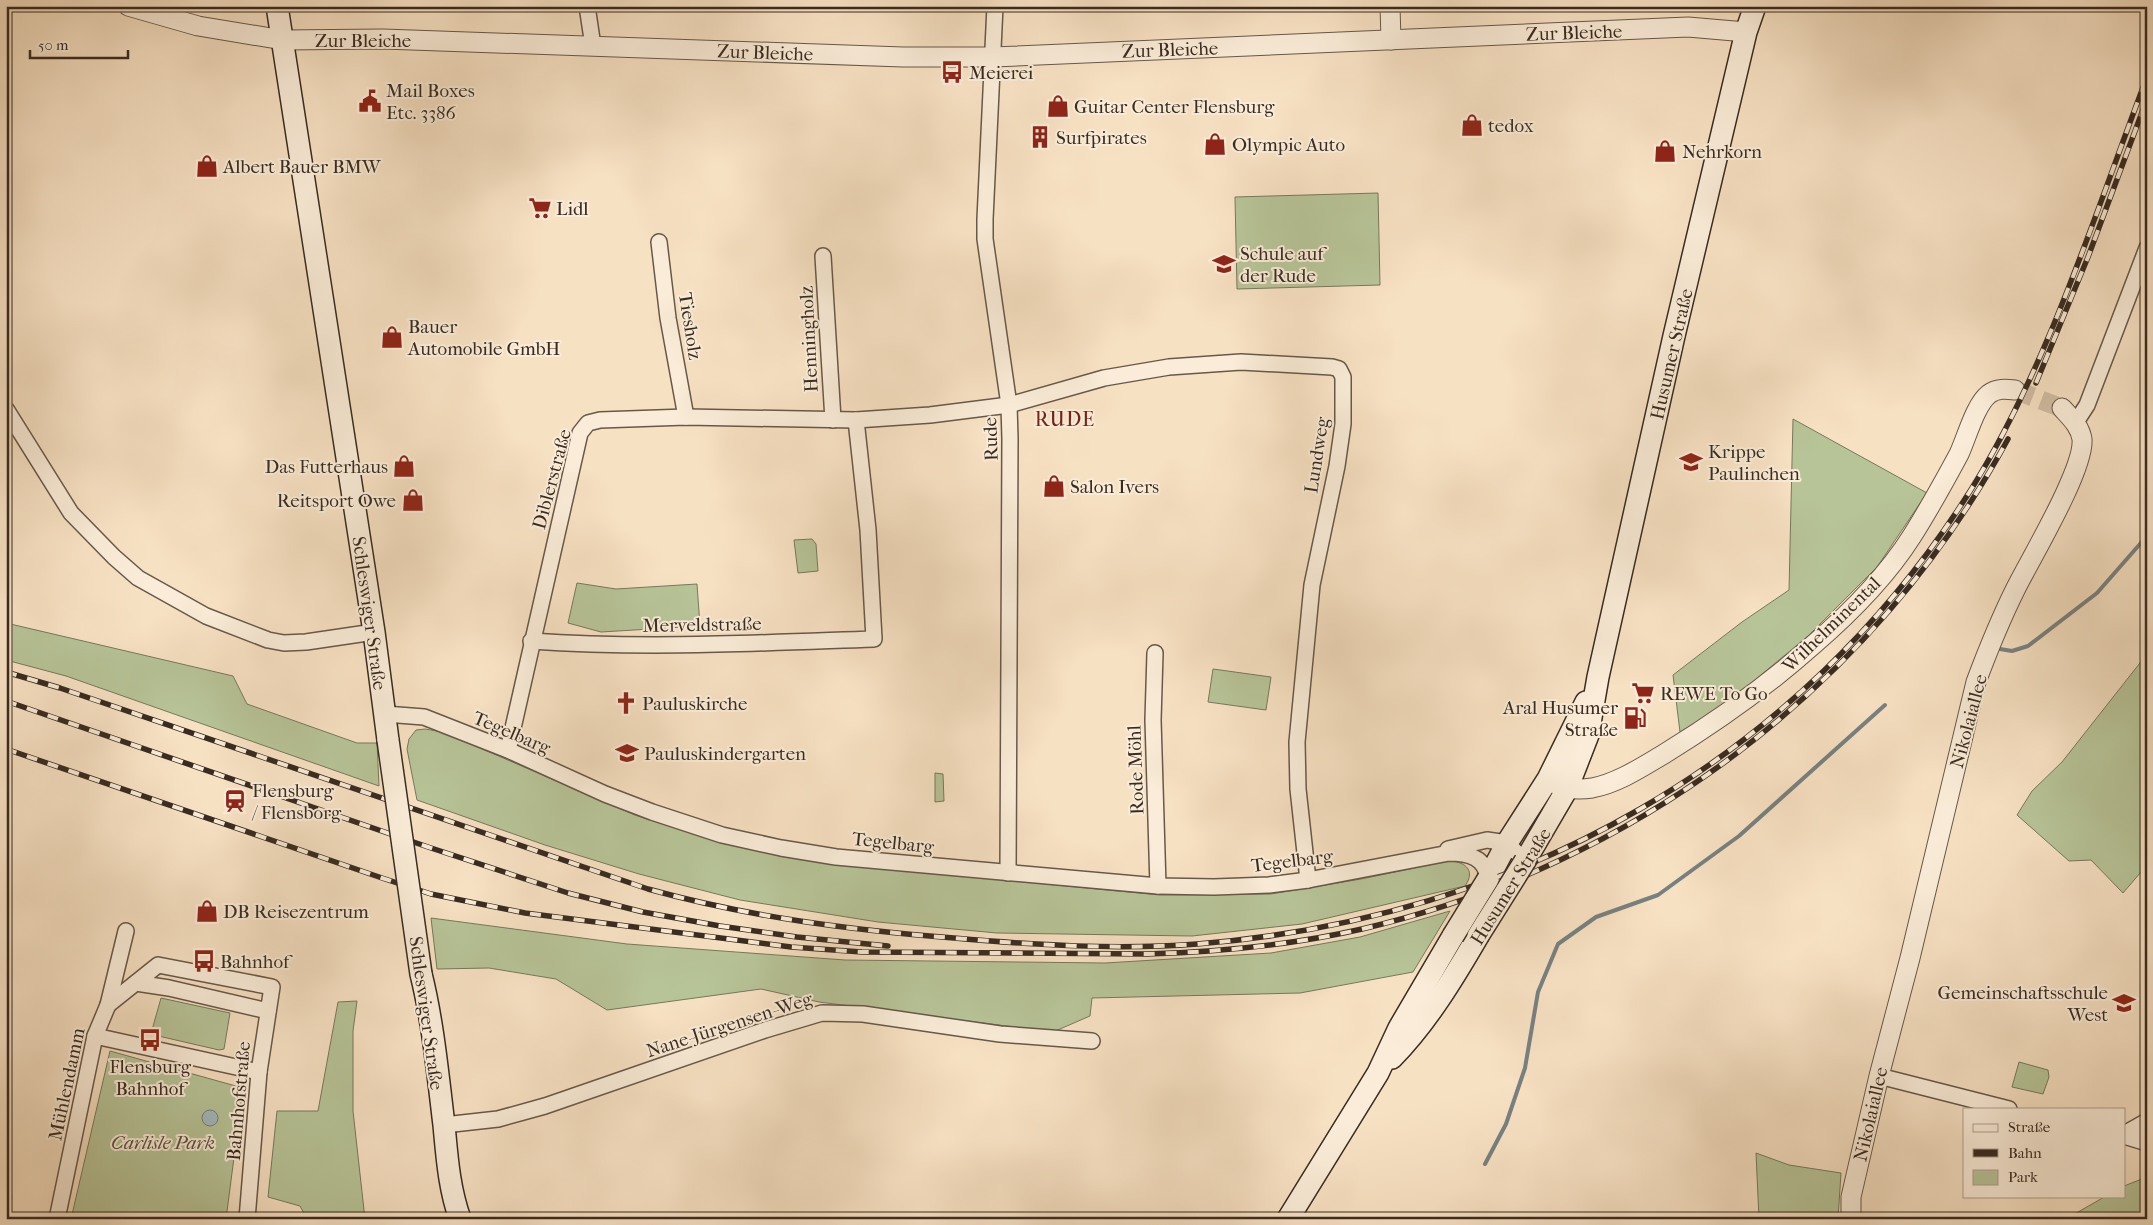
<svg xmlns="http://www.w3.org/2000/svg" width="2153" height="1225" font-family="'IM FELL French Canon',serif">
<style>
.green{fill:#b7c498;stroke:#78785c}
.water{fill:#a2bbbf;stroke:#788180}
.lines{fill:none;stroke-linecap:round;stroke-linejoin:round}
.stream{stroke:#788180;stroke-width:4}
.tertiary-tunnel{stroke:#d1bda3;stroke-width:19;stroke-dasharray:19 9;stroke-linecap:butt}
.minor-casing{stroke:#68584a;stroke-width:18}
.tertiary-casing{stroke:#68584a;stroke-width:21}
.secondary-casing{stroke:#392b21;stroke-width:24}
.minor{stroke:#faecd8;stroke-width:15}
.tertiary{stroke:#faecd8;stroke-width:19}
.secondary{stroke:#faecd8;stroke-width:21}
.rail-casing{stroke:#392b21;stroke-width:5.5}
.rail{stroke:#faecd8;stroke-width:4;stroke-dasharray:11;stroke-linecap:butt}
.secondary-bridge-casing{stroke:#392b21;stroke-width:24;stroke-linecap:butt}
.secondary-bridge{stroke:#faecd8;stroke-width:21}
.labels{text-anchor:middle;stroke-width:4;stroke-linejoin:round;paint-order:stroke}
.street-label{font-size:19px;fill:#392b21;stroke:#faecd8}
.poi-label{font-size:19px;fill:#392b21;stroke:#faecd8;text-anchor:start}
.park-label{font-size:19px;font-style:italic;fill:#58513f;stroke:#faecd8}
.neighbourhood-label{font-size:20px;letter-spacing:1px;fill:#7a1f14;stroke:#faecd8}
</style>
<rect width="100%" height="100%" fill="#f7e1c3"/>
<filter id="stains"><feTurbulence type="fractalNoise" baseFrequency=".004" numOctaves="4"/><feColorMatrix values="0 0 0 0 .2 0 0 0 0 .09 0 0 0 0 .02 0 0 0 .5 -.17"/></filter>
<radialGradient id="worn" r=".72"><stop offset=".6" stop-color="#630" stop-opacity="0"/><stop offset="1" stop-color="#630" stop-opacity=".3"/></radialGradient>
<g class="green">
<path d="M1378,193L1380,285L1237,289L1235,197Z"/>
<path d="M1793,419L1927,493L1877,567L1808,636L1726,704L1680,732L1673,675L1742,622L1789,590Z"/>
<path d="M812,539L816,544L818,571L798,573L794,540Z"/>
<path d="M577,583L616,589L697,584L700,626L601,632L568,623Z"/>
<path d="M6,623L233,676L247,704L357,743H377L379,786L66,676L6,660Z"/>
<path d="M2147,654V865L2123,893L2091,860L2069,861L2017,815L2032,791L2062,762Z"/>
<path d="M1213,669L1271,677L1266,710L1208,702Z"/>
<path d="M425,729L443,732L635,815L723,843L821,862L1159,895L1271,894L1361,879L1448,861C1463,861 1477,869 1465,886L1302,924L1192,936L997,933L878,922L740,900L639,874L545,845L417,800L407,749L409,739L416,730Z"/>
<path d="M935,773L943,774L944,801L935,802Z"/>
<path d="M1450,911L1413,972L1300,993L1092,998L1090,1016L1053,1032L819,1002L761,989L607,1010L556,979L489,968L437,969L431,918L627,944L845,960L1105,963L1271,953L1360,937Z"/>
<path d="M161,998L230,1013L224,1049L219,1050L154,1035L152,1030Z"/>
<path d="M357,1001L353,1031V1111L365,1219H307L300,1206L268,1197L277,1111H318L338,1002Z"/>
<path d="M110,1051L243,1088L226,1219H71Z"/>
<path d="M2019,1062L2048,1070L2049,1077L2043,1094L2012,1087Z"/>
<path d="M1756,1153L1789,1165L1841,1173L1838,1219H1759Z"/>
<path d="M2147,1177V1210L2124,1219H2066L2106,1196H2124V1186Z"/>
<path d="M6,1181L12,1196L10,1219H6Z"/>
</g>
<circle class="water" cx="210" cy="1118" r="8"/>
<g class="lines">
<g class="stream">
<path d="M2000,649L2012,651L2028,646L2097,593L2147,536"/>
<path d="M1485,1164L1506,1124L1525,1068L1538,992L1558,944L1596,917L1658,895L1739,836L1885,705"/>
</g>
<path class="tertiary-tunnel" d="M2015,390L2062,408"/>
<defs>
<g id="minor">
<path d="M587,6L593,46"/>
<path d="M995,6L985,219V239L1009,405L1010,439L1008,873"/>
<path d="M659,242L668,318L686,417"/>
<path d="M823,256L833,420"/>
<path d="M6,409L71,513L114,557L138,578L206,616L268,640L284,643L306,642L374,632"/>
<path d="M2076,422L2087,405L2147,248"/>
<path d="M531,641C646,649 759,643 874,639L868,530L856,420"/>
<path d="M1155,653L1153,720L1158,886"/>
<path d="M385,714L424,717L508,750L605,794L652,812L722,835L781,848L836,857L1158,886L1214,887L1269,885L1308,880L1449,853C1468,853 1486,857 1488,879"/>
<path d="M508,750L580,433L588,423L600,420L686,417L856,420L930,415L1009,405L1104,378L1169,367L1241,362L1332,367L1339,369L1343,377V424L1337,466L1312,585L1297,742L1298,789L1308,880"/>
<path d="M1448,849L1487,840L1507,843L1525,861"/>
<path d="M136,983L169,988L268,1011"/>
<path d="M108,1005L158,965L272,987L259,1072L247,1219"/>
<path d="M95,1036L259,1072"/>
<path d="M1879,1076L2009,1109"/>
<path d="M444,1125L498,1119L545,1106L765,1030L822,1013L863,1014L1000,1034L1092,1041"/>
<path d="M2124,1134L2147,1121"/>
<path d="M2124,1136L2147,1143"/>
<path d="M57,1219L95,1036L108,1005L126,931"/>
</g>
<g id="tertiary">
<path d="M128,6L198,26L283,40L383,39L903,57H993L1688,27L1746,32"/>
<path d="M1390,6L1391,40"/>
<path d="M1556,784C1568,790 1579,790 1592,788C1618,783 1642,767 1664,754C1716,722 1767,686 1813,645C1849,614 1886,577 1912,536C1929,509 1944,482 1959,454C1967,437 1975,405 1989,394C1997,388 2006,389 2015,390"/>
<path d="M1851,1219V1197L1879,1076L1910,958L1976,682C1988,650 2001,618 2016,588C2031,558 2085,468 2082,439C2080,426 2070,417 2062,408"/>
</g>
<g id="secondary">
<path d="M277,6L374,632L388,740"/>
<path d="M1525,861L1567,789L1588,735L1598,677L1674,336L1746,32L1755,6"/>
<path d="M1488,879L1507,843L1548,779L1586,702"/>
<path d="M421,974C433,1022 438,1076 444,1125C447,1157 449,1188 460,1219"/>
<path d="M1392,1058C1427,1022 1453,979 1478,936"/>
<path d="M1288,1219L1378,1073L1399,1028L1453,936"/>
</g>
</defs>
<use href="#minor" class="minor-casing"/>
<use href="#tertiary" class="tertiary-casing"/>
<use href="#secondary" class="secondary-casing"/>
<use href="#minor" class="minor"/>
<use href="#tertiary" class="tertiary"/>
<use href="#secondary" class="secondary"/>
<defs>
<g id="rail">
<path d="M2036,383L2088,257L2147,99"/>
<path d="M6,672L60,688L648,889C749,917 850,930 954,938C1035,945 1117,950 1197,944C1516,919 1801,761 1972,488C2049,364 2095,213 2147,77"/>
<path d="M6,701L428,847L568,893L643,912L720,926L797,937L888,946"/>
<path d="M6,749L382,878L431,894L525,913L791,947L862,952L1147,954C1219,952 1292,945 1362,929C1636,865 1874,686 2008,439"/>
</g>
</defs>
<use href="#rail" class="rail-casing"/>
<use href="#rail" class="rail"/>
<defs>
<g id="secondary-bridge">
<path d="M388,740L421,974"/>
<path d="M1453,936L1488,879"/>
<path d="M1478,936L1525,861"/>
</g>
</defs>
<use href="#secondary-bridge" class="secondary-bridge-casing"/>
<use href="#secondary-bridge" class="secondary-bridge"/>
</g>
<defs>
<symbol id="bus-bare" viewBox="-9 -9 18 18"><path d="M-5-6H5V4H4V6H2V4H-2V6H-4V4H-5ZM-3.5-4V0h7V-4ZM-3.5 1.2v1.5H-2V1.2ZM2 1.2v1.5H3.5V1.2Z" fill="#8f2418" stroke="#faecd8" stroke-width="2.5" paint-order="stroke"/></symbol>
<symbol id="civic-bare" viewBox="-9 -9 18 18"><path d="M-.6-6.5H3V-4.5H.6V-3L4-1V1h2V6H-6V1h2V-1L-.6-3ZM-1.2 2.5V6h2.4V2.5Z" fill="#8f2418" stroke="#faecd8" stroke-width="2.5" paint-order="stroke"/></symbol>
<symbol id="shop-bare" viewBox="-9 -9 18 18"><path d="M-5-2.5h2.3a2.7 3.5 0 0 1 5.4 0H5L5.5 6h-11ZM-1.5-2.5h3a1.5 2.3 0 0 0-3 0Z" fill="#8f2418" stroke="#faecd8" stroke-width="2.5" paint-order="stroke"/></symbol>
<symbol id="building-bare" viewBox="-9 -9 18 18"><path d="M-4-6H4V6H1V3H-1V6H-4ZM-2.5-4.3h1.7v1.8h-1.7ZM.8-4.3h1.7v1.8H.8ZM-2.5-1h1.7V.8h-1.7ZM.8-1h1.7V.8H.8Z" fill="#8f2418" stroke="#faecd8" stroke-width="2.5" paint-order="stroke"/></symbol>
<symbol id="supermarket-bare" viewBox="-9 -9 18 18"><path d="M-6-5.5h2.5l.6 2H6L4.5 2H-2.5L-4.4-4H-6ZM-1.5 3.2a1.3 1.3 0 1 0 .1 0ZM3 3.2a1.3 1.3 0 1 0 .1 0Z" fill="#8f2418" stroke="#faecd8" stroke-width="2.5" paint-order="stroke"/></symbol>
<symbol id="school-bare" viewBox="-9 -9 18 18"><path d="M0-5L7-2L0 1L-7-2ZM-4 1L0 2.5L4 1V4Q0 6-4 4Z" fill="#8f2418" stroke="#faecd8" stroke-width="2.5" paint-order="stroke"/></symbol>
<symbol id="church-bare" viewBox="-9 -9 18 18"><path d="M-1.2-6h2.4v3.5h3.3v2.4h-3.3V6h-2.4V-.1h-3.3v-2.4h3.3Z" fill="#8f2418" stroke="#faecd8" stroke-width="2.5" paint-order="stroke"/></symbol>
<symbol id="fuel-bare" viewBox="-9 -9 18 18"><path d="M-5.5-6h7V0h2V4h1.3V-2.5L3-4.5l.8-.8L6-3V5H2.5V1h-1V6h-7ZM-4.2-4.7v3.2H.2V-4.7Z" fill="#8f2418" stroke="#faecd8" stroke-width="2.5" paint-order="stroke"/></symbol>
<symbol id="station-bare" viewBox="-9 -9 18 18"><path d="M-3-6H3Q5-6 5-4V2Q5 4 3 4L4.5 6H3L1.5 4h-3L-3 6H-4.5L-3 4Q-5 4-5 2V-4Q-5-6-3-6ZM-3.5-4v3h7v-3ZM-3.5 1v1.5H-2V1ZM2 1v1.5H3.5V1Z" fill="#8f2418" stroke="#faecd8" stroke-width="2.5" paint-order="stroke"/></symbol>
</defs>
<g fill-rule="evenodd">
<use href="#bus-bare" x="936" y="56" width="32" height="32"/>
<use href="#civic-bare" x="354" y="85" width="32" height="32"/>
<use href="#shop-bare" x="1042" y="90" width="32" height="32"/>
<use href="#shop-bare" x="1456" y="109" width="32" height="32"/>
<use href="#building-bare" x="1024" y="121" width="32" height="32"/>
<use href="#shop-bare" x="1199" y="128" width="32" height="32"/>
<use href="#shop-bare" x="1649" y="135" width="32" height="32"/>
<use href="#shop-bare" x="191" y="150" width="32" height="32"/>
<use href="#supermarket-bare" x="524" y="192" width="32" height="32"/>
<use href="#school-bare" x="1208" y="248" width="32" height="32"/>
<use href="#shop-bare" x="376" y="321" width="32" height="32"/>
<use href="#school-bare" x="1675" y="446" width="32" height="32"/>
<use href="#shop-bare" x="388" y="450" width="32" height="32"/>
<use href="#shop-bare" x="1038" y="470" width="32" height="32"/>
<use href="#shop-bare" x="397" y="484" width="32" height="32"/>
<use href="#supermarket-bare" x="1627" y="677" width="32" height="32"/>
<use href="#church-bare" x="610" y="687" width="32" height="32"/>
<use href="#fuel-bare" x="1619" y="702" width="32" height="32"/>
<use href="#school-bare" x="611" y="737" width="32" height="32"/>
<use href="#station-bare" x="219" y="785" width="32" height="32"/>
<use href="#shop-bare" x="191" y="895" width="32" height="32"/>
<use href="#bus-bare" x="188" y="945" width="32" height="32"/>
<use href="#school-bare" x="2108" y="987" width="32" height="32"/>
<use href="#bus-bare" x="134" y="1024" width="32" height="32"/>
</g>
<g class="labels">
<g class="street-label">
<text transform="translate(1574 32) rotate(-2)" y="7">Zur Bleiche</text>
<text x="363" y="47">Zur Bleiche</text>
<text transform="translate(1170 49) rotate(-2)" y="7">Zur Bleiche</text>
<text transform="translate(765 52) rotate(2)" y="7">Zur Bleiche</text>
<text transform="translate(691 326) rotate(81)" y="7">Tiesholz</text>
<text transform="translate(808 339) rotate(-93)" y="7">Henningholz</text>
<text transform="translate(1671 354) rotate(-77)" y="7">Husumer Straße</text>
<text transform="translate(990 439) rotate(-92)" y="7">Rude</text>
<text transform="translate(1316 455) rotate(-81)" y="7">Lundweg</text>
<text transform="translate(551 479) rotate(-75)" y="7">Diblerstraße</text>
<text transform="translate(370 613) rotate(82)" y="7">Schleswiger Straße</text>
<text transform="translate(702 624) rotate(-1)" y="7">Merveldstraße</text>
<text transform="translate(1831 624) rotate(-44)" y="7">Wilhelminental</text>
<text transform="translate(1968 721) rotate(-75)" y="7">Nikolaiallee</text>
<text transform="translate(512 732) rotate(23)" y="7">Tegelbarg</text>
<text transform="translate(1135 770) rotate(-92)" y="7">Rode Möhl</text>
<text transform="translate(893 842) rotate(6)" y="7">Tegelbarg</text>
<text transform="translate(1292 860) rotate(-7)" y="7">Tegelbarg</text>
<text transform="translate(1510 886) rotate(-58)" y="7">Husumer Straße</text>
<text transform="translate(427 1013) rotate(82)" y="7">Schleswiger Straße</text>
<text transform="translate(729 1024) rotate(-18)" y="7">Nane-Jürgensen-Weg</text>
<text transform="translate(66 1084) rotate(-78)" y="7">Mühlendamm</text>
<text transform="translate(238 1101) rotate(-85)" y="7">Bahnhofstraße</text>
<text transform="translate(1870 1114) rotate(-77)" y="7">Nikolaiallee</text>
</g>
<g class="poi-label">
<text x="969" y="79">Meierei</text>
<text x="386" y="97">Mail Boxes<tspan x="386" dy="22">Etc. 3386</tspan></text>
<text x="1074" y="113">Guitar Center Flensburg</text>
<text x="1488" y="132">tedox</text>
<text x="1056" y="144">Surfpirates</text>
<text x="1232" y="151">Olympic Auto</text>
<text x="1682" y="158">Nehrkorn</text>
<text x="223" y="173">Albert Bauer BMW</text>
<text x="556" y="215">Lidl</text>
<text x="1240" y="260">Schule auf<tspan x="1240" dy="22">der Rude</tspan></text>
<text x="408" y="333">Bauer<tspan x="408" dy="22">Automobile GmbH</tspan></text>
<text x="1708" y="458">Krippe<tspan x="1708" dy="22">Paulinchen</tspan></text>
<text x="388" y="473" text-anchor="end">Das Futterhaus</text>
<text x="1070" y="493">Salon Ivers</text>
<text x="396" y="507" text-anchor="end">Reitsport Owe</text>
<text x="1660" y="700">REWE To Go</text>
<text x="642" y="710">Pauluskirche</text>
<text x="1618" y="714" text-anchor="end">Aral Husumer<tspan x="1618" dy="22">Straße</tspan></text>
<text x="644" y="760">Pauluskindergarten</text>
<text x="252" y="797">Flensburg<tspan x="252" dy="22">/ Flensborg</tspan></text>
<text x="223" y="918">DB Reisezentrum</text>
<text x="220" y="968">Bahnhof</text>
<text x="2108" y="999" text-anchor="end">Gemeinschaftsschule<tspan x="2108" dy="22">West</tspan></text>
<text x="150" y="1073" text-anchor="middle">Flensburg<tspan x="150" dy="22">Bahnhof</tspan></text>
</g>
<g class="park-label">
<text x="163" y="1149">Carlisle Park</text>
</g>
<g class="neighbourhood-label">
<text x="1065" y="426">RUDE</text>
</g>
</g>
<rect width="2153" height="1225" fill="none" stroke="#f7e1c3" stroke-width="25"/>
<rect x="8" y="8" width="2138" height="1210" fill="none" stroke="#392b21" stroke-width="2.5"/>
<rect x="12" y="12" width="2128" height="1200" fill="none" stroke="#392b21"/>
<rect x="1963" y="1108" width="162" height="90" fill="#faecd8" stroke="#ad9f8f"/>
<rect x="1973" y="1124" width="25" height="8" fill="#faecd8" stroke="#ad9f8f"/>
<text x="2008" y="1132" font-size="15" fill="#392b21">Straße</text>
<rect x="1973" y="1149" width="25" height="8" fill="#392b21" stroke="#ad9f8f"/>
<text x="2008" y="1158" font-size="15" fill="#392b21">Bahn</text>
<rect x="1973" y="1170" width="25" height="15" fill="#b7c498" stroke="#ad9f8f"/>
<text x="2008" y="1182" font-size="15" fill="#392b21">Park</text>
<path d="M30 50v8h98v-8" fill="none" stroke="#392b21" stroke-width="2.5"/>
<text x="38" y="50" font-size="15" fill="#392b21" stroke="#faecd8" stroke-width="4" paint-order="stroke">50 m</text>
<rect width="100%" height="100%" filter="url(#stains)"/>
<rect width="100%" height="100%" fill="url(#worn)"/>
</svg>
